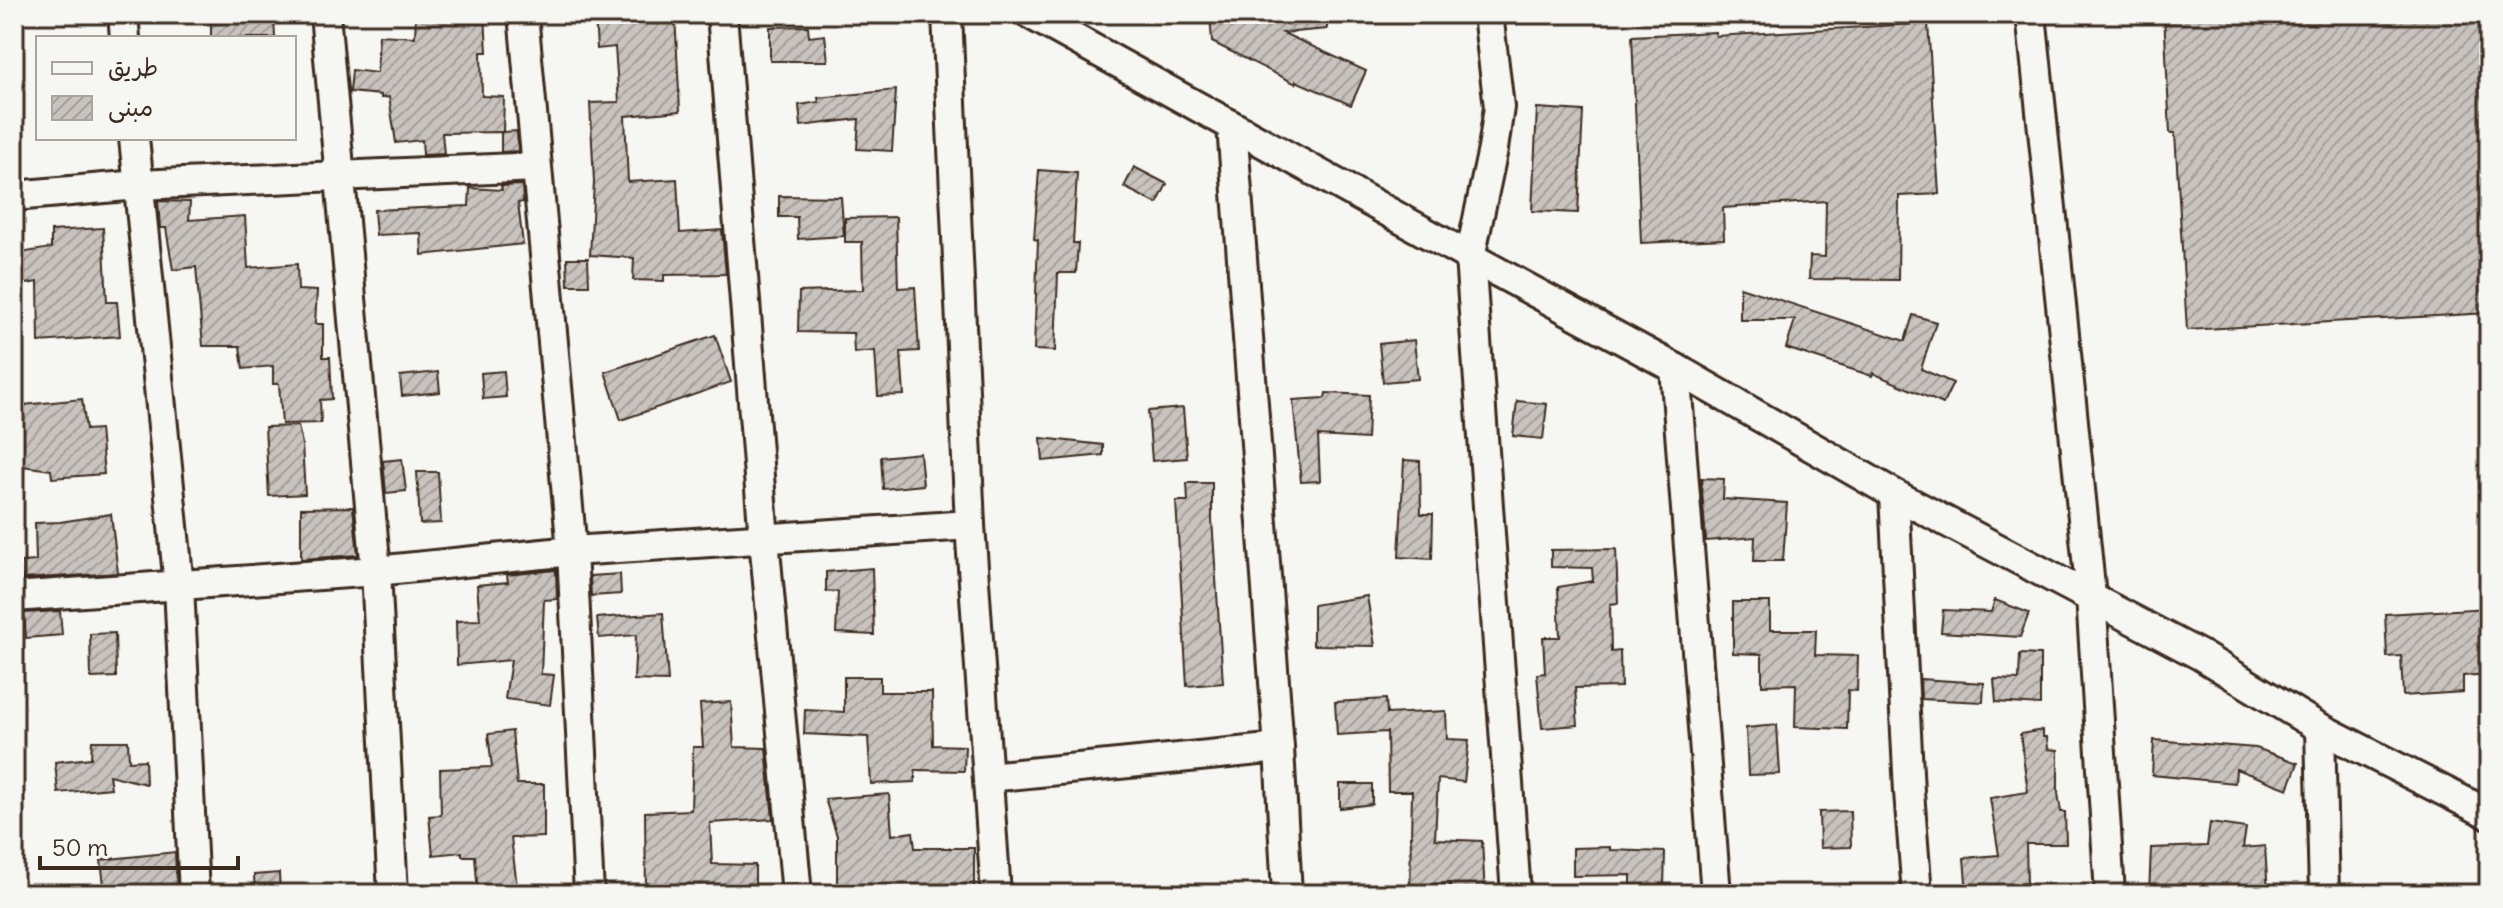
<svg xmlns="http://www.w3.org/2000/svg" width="2503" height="908" font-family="Delius,'Playpen Sans Arabic',sans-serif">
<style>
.building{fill:url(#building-hatch);stroke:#3b2a1e;stroke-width:2}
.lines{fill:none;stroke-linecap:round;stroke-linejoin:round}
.minor-casing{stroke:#3b2a1e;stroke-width:34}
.minor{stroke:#f6f6f2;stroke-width:28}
</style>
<defs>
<pattern id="building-hatch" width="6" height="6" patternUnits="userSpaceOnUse" patternTransform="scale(2)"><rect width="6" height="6" fill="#c8c3be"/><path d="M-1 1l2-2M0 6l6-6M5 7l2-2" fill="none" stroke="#a49f9a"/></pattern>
</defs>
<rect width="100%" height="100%" fill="#f6f6f2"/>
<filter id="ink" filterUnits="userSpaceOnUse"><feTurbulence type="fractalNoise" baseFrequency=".0125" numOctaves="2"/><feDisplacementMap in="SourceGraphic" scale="16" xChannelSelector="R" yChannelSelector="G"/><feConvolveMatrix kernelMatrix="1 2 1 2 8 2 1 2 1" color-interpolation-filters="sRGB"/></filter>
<g filter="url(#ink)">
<g class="building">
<path d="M416,14H485L487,52H481L482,96L504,97L503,132L517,131L518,151L501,152V132L442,133L444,154L423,155L422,140L396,143L389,97L381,98V95L350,92L352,70L377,73L379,35L415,37Z"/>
<path d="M675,14L680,111L625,116L628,182L677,179L680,233L722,230L726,274L664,275V281L633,280L634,258L590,255L594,182L590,103L619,102L615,47L597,49L595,15Z"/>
<path d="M1210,14H1327V29L1283,33L1366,71L1351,105L1296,81V84L1212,42Z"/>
<path d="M2164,14H2489V313L2187,330L2175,133H2170Z"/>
<path d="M274,17L275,38H211V21Z"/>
<path d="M1928,23L1939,194L1899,196L1898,280L1809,279L1810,256L1825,257L1826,201L1723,208L1724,239L1641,243L1632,36L1715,32L1716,36Z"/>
<path d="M808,26L809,37L825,35L828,61H770V27Z"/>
<path d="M896,90L892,151L857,149L859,119L801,126L799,105L819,102L818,98Z"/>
<path d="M1537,108L1583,111L1578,213L1532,211Z"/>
<path d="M1134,167L1167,184L1157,204L1124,187Z"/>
<path d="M1039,170L1077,173L1073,243H1078L1076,273H1058L1055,351L1034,350L1038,240L1034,239Z"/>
<path d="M522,185L523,202L518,203L523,244L422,255L421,233L376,235L374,210L469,206L470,188L502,190L501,186Z"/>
<path d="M779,196L841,197L844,236L798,239L797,217H779Z"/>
<path d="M158,201L190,202L189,220L245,216L248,268L297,264L298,290L317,291L315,324H323V357H330L332,399L320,400L321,423L282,424L279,384H273V366L243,369L240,346H203L196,267L173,270L166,228H160Z"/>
<path d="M896,217L898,288L915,287L919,351L901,352L904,395L878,396L875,351L854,353L853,333L798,332L799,292L863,290L862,242H845V218Z"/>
<path d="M103,228L107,302H117L120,336L39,342L38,282L14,286V254L51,248V231Z"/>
<path d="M567,258H588L589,285H568Z"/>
<path d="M1740,287L1905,341L1913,315L1936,322L1921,369L1953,383L1943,404L1873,373L1872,376L1786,348L1795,320H1740Z"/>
<path d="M715,335L731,382L621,420L605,372Z"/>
<path d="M1414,340L1418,379L1383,382L1379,344Z"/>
<path d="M504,371L506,397L483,399L481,373Z"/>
<path d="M438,372L440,392L402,396L400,376Z"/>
<path d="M1326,393L1369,395L1367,439L1318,436L1320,481L1301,482L1293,400L1325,398Z"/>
<path d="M82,399L86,430L100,429L104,474L52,478L51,470L14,465V406Z"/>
<path d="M1517,401L1547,404L1543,439L1513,436Z"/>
<path d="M1183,408L1187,458L1152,461L1148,411Z"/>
<path d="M298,426L302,444L305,494L269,496L265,427Z"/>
<path d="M1041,438L1103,445V455L1043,461Z"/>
<path d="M920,453L923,485L883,489L881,457Z"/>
<path d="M402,459L406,491L386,493L383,461Z"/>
<path d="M1404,460L1420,461L1421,514H1433L1432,559L1399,557Z"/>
<path d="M417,472H438L441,523L420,524Z"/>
<path d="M1701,478L1724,479L1723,499L1787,503L1783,561H1754L1755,537L1706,541Z"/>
<path d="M1187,483H1212V519L1223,683L1187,686L1176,501H1188Z"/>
<path d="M353,507L358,555L301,559V508Z"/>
<path d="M111,514L118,573L22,579L21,562L36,561L35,523L60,522Z"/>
<path d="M1616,549L1618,603L1610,604L1611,652L1620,651L1621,687L1575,688L1578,725L1542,728L1537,674L1545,673L1543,637H1560L1558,587L1593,581L1592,568L1551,567V550Z"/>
<path d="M872,568L874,635L836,633L838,592L826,591V572Z"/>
<path d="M556,570L557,599L544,600L541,674L554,675L550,705L505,699L511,660L457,665L456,621L480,620L477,585L508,582L507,575Z"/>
<path d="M620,574L621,594L591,596L590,576Z"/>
<path d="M1367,596L1375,646L1313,645V605Z"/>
<path d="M1995,600L2029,613L2020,637L1941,632L1943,610L1991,612Z"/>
<path d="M1733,602H1770V630H1816L1815,655L1858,656L1857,691L1848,690L1847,729L1795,727L1796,684L1762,685V654L1733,653Z"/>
<path d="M2489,608V674L2463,676V692L2403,696L2401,656L2387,657L2385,614Z"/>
<path d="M60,611L62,635L26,638L24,613Z"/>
<path d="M663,613L668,681L634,680L636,635L599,638L597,618Z"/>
<path d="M115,633L116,677L91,678L90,634Z"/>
<path d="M2020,654L2040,655V705L1996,702L1994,679L2019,680Z"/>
<path d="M844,677H880V692H932L933,745L965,746L964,771L915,770V782L871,784L868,737L804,734L805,710L844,712Z"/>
<path d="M1920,679L1984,683L1983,702L1921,699Z"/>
<path d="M1386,699L1387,714L1446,711L1447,739L1469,740L1464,782L1438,779L1435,839L1482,841L1485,894H1450V883L1410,886L1412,791H1388L1387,732L1337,735L1335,702Z"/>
<path d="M731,702L734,747L766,748L773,819L710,823L712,864L755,865V890L675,889V894H646L645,812L691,810L693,747H703L700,704Z"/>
<path d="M1777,725L1780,774L1748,775L1746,728Z"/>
<path d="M2043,730V737H2047L2048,749L2058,750V793L2061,812H2065L2066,844H2026L2027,883L1967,894L1964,858L1999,855L1990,798L2028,792L2020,734Z"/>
<path d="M512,731L517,784H544V837L511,838L518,894H478L475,856H462V852L433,855L429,816L441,815L440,769L492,767L488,734Z"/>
<path d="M2154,740L2256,748L2298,763L2288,789L2236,769L2235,783L2152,775Z"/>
<path d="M92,741H128L129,761L145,760L146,784L109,775L111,788L58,793L55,762L91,758Z"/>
<path d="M1340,784H1372V804L1340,808Z"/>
<path d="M889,794L892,835L913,832L915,848H974V894H916V890L837,889V836L825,799Z"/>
<path d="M1850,811L1851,847L1820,848L1819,812Z"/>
<path d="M2210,823L2246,828L2243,848L2265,846L2268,894H2149L2151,848L2207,846Z"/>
<path d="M1610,847V850L1665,852L1664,887L1631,886V875L1573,876V848Z"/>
<path d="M175,852L177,894H105L101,860Z"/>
<path d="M279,873L280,894H255L254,875Z"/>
</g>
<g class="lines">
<defs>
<g id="minor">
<path d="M123,14L125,38"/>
<path d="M325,14L376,571L393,894"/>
<path d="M523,14L572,551L589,894"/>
<path d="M722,14L764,539L797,894"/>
<path d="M947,14L970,525L996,894"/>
<path d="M1030,14L1470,257L1675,368L1894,494L2200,655L2320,728L2489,814"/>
<path d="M1488,14L1499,107L1493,149L1470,257L1516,894"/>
<path d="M2031,14L2091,596L2110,894"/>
<path d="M1232,126L1279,748L1287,894"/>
<path d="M134,138L179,586L194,894"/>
<path d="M14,196L138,185L536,167"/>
<path d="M1675,368L1716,894"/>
<path d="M1894,494L1909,792L1917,894"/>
<path d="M14,597L376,571L572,551L970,525"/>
<path d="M2320,728L2324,894"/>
<path d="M988,777L1279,748"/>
</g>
</defs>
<use href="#minor" class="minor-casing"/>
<use href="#minor" class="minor"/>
</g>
</g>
<rect width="2503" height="908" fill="none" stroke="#f6f6f2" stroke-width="48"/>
<rect x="24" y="24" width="2455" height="860" fill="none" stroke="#3b2a1e" stroke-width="3" filter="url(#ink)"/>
<rect x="36" y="36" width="260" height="104" fill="#f6f6f2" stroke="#aba49d" stroke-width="2"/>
<rect x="52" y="62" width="40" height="12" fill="#f6f6f2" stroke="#aba49d" stroke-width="2"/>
<text x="108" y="76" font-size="24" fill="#3b2a1e">طريق</text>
<rect x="52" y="96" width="40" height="24" fill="url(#building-hatch)" stroke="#aba49d" stroke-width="2"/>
<text x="108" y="116" font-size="24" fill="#3b2a1e">مبنى</text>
<path d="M40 856v12h198v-12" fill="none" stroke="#3b2a1e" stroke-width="4"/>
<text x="52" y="856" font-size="24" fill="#3b2a1e" stroke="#f6f6f2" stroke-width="6" paint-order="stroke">50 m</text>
</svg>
